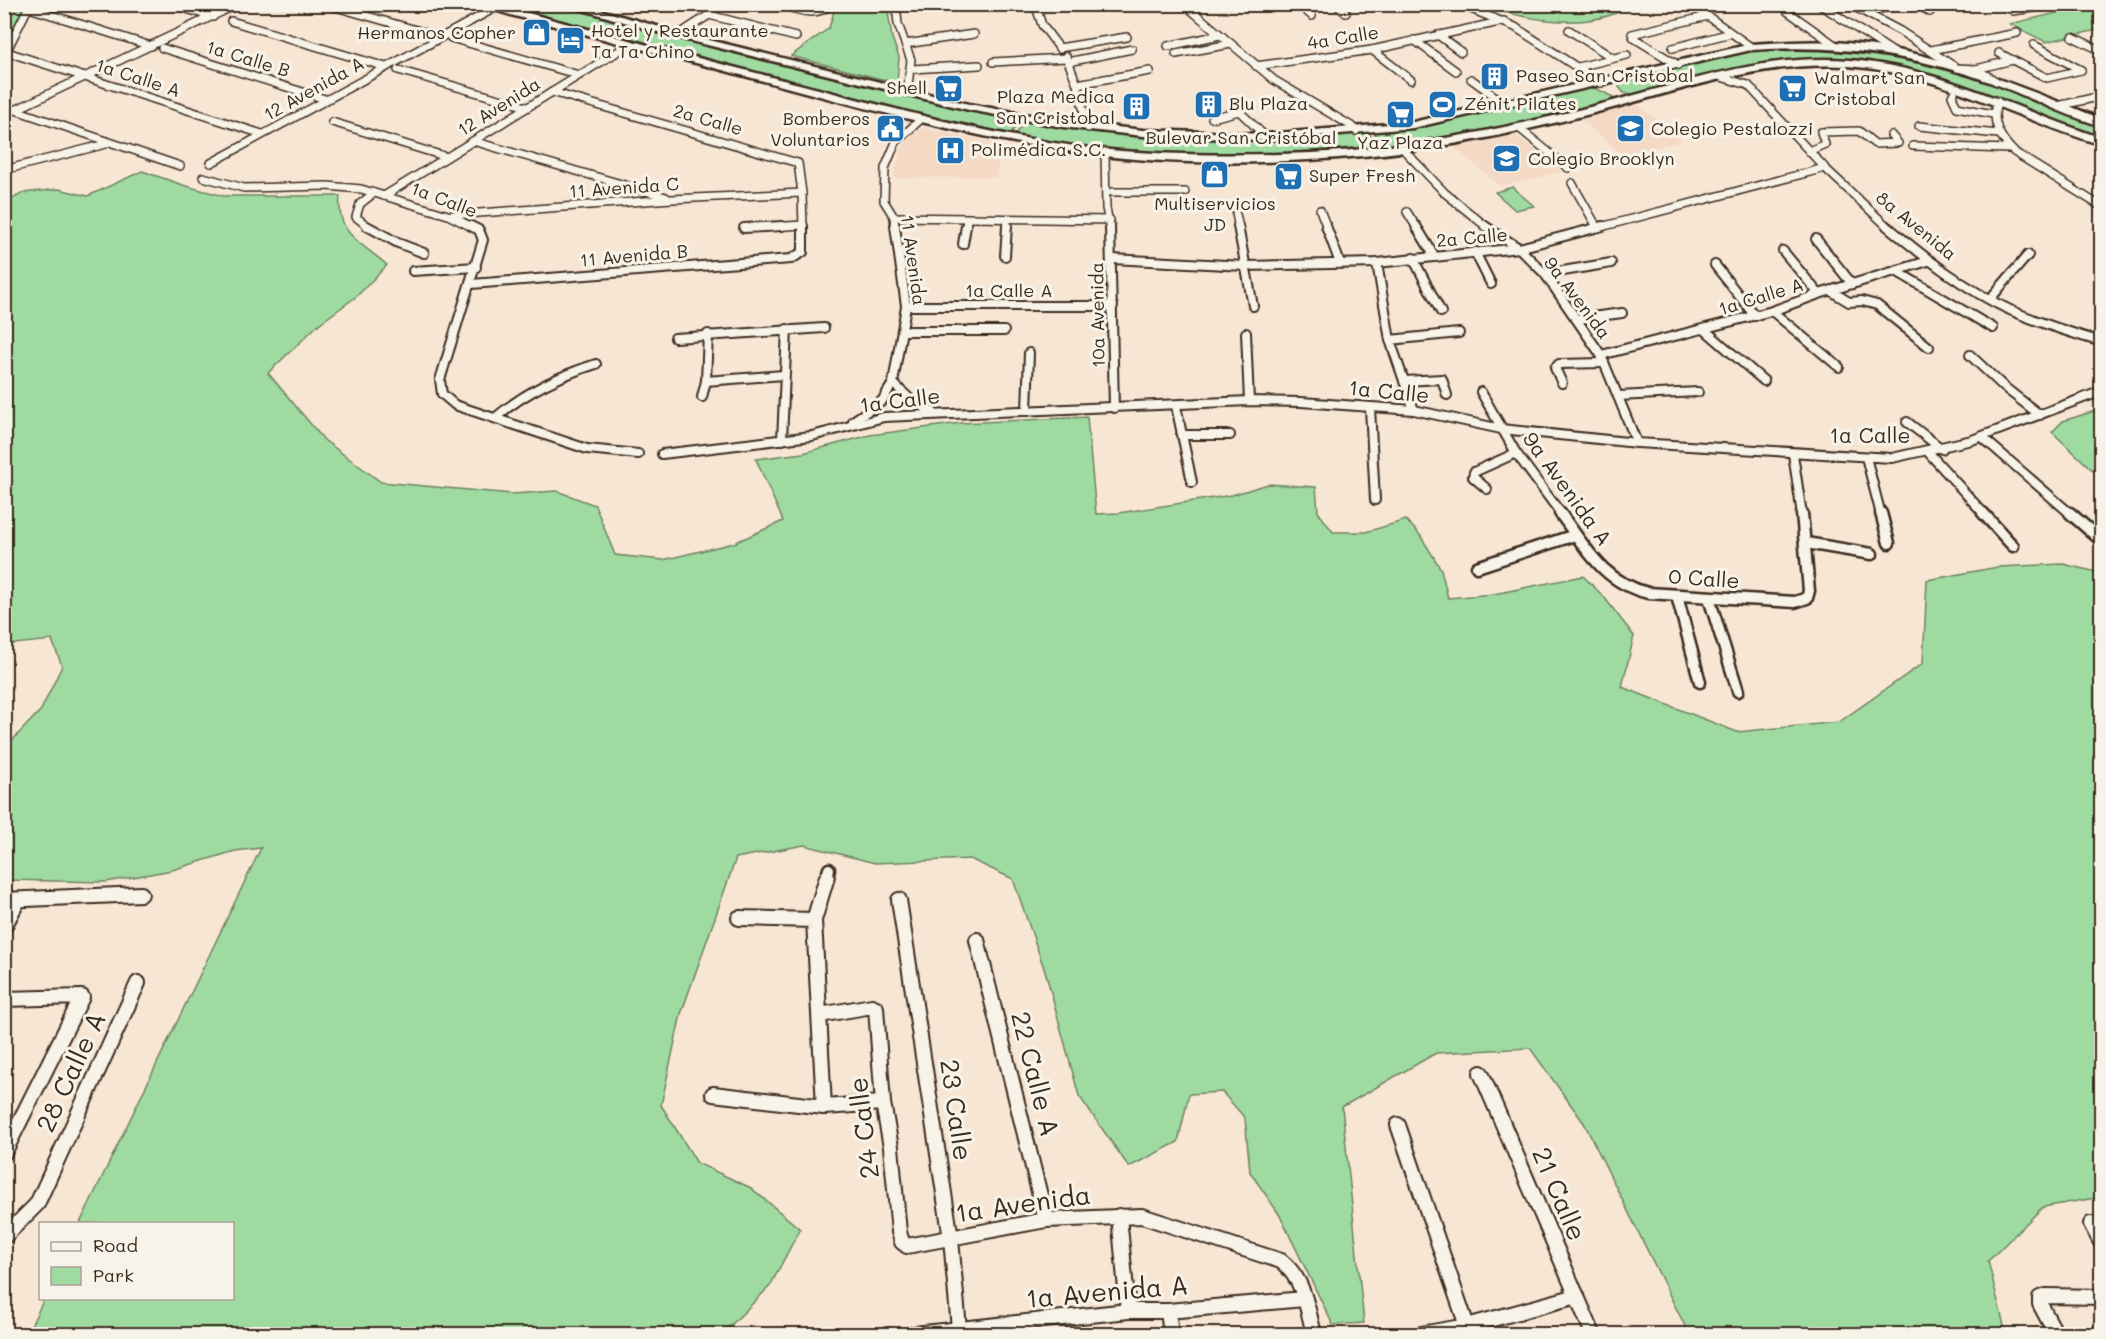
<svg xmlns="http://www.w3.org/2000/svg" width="2106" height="1339" font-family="Mali,sans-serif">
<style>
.built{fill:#f4d9c5}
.green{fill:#9fdba1;stroke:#6d8260;stroke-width:1.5}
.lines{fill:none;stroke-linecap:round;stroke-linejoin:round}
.street-far3-casing{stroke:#3b2a1e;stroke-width:10}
.street-far2-casing{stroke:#3b2a1e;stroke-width:12}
.street-far1-casing{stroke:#3b2a1e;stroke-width:15}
.street-casing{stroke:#3b2a1e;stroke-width:18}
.secondary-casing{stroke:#3b2a1e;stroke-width:5}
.primary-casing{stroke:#3b2a1e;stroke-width:5}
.street-far3{stroke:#f7f3e8;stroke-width:7}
.street-far2{stroke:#f7f3e8;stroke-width:8}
.street-far1{stroke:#f7f3e8;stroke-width:10}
.street{stroke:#f7f3e8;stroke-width:14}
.secondary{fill:#f7f3e8;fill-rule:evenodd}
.primary{fill:#f7f3e8;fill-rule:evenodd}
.labels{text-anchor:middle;stroke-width:6;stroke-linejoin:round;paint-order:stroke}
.far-poi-label{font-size:18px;fill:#3b2a1e;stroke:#f7f3e8;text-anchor:start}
.far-street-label{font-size:18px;fill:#3b2a1e;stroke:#f7f3e8}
.street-label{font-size:21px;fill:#3b2a1e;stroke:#f7f3e8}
.near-street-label{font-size:26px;fill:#3b2a1e;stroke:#f7f3e8}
</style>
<rect width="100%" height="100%" fill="#f8e6d5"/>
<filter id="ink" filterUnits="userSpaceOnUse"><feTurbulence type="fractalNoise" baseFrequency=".0167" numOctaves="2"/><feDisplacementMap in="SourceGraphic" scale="12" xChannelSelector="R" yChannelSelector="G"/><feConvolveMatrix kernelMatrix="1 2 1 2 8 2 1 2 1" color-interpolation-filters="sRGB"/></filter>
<g filter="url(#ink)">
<g class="built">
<path d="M1635,103L1683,141L1623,155L1577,116Z"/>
<path d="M923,128L999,144L997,177L893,178L899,155L905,143L913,133Z"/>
<path d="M1514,133L1562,172L1500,186L1453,146Z"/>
</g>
<g class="green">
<path d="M5,5H34L5,46Z"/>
<path d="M513,5H551L620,20L905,94L1021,119L1009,136L932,120L552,20L516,9Z"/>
<path d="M836,5H887L892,38L899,57L897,83L791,56L829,28Z"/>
<path d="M1475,5H1617L1619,12C1574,31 1522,17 1475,5Z"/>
<path d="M2087,6L2101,13V29L2046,42L2010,24Z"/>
<path d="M1779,46L1864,49L1961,71L2101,124V140L1936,77L1909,70L1841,61L1807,60L1686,82L1637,94L1624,93L1619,87L1620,84C1671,66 1725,52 1779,46Z"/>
<path d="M1593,87L1613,97V102L1516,127L1391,150L1372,131C1447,123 1520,105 1593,87Z"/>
<path d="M1026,120C1066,125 1106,132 1145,135C1219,142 1293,138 1367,132L1385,150C1288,158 1187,159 1091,149C1065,146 1039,141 1013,137Z"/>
<path d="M142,171L186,186L224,196H340C336,235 361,242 387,265L357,296L319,324L268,373L324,440L381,482L512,494L557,491L595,505L615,555L663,560L734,543L783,521L756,459L803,453L870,435L961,423L1087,417L1096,514L1119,513L1232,495L1268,484L1316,487L1318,512L1333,532H1366L1406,520L1420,535L1441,569L1448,598L1494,594L1583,576L1604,597L1634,636L1622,687L1737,732L1839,722L1923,663L1927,580L1998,567L2063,564L2101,573V1197L2043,1207L1988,1261L2006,1334H1689L1584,1123L1530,1048L1436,1053L1342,1107L1364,1323L1333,1325L1279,1214L1250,1172L1245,1118L1222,1092L1189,1094L1178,1142L1129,1167L1079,1096L1046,974L1013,879L970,859L875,863L804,845L736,858L681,1014L661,1105L697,1163L751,1188L800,1229L770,1286L722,1334H27L44,1299L232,1298V1224L80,1223L261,848L235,851L172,870L106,882L5,880V748L41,710L62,666L52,640L5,645V203L23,193L59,189L88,196Z"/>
<path d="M1513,187V188L1534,206L1515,210L1495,192Z"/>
<path d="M2101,409H2102L2101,478L2052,432L2063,421Z"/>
</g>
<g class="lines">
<defs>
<g id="street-far3">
<path d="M170,4L213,17"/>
<path d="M325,4L441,37"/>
<path d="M778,4C795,9 816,19 830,4"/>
<path d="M896,4L898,24L911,60L907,93"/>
<path d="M1035,4L1042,25L1060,49"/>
<path d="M1184,4L1274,80L1353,127L1356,131"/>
<path d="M1298,4L1312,16"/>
<path d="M1336,4L1346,13"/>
<path d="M1459,4L1515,27L1601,83"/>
<path d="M1691,4L1751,47"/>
<path d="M1819,4L1893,52"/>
<path d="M1849,4L1900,31L1955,67"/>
<path d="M1917,4L1930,12"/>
<path d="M2053,4L2065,8L2086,4"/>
<path d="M29,8L151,46"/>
<path d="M1787,11L1835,45"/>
<path d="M1863,11L1912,4"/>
<path d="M2013,11L2054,5"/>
<path d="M709,15L796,37"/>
<path d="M231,21L386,67"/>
<path d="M1569,30L1613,58"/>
<path d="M678,35L712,13L719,4"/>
<path d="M1438,35L1461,52"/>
<path d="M2073,37L2102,51"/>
<path d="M451,38L579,75"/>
<path d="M1414,40L1456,71"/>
<path d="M905,44L974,34"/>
<path d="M2034,45L2081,70"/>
<path d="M1168,46L1220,35"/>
<path d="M162,48L325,99"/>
<path d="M1059,48L1127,37"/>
<path d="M1673,48L1731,33"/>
<path d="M1372,50L1411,80"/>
<path d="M1931,50L2017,33"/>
<path d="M4,51L262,134"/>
<path d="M6,52L30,4"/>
<path d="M1999,53L2047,78L2081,70"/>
<path d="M1176,54L1231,44"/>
<path d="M1066,56L1077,84L1088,128"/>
<path d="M993,62L1066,58"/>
<path d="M1068,62L1132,49"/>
<path d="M1678,65L1634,38L1632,34L1708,16"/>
<path d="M1256,66L1372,50L1504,21"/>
<path d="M1578,67L1627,55"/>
<path d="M1957,68L1976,69L1996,81"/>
<path d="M912,69L979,65"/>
<path d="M1976,69L2013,60"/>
<path d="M398,70L527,107"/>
<path d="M1721,77L1748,85L1825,168L1889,228"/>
<path d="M1471,79L1507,105"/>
<path d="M1077,84L1150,71"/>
<path d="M552,92L798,163L802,193L803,228"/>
<path d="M1954,93L1952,96L1957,107L1993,114"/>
<path d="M1997,101C1991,122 1999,137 2014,152L2102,207"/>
<path d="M2062,105L2102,96"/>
<path d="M4,106L180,166"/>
<path d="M15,110L238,4"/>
<path d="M1212,118L1239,111L1266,137"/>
<path d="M332,122L447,157"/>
<path d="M1919,126L1998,134"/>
<path d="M1519,128L1568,168"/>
<path d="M473,141L666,197"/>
<path d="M1913,146L2009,149"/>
<path d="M1403,149L1445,193L1488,228"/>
<path d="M1809,151L1825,144L1821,132L1859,131L1875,144L1898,143L1891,135"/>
<path d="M1105,152L1106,208L1110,228"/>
<path d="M211,163L495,8"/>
<path d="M4,170L106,144"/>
<path d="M203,177L244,188L327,186L361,189L448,215L474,228"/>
<path d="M1572,183L1597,227"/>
<path d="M1112,192H1185"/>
<path d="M384,196L630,44"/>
<path d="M1320,210L1327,228"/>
<path d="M1407,212L1417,228"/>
<path d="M1236,214L1239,228"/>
<path d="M452,215L672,199L802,193"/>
<path d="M894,217L1110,220"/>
<path d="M370,228L356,217L360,204L374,193"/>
<path d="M753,228L803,225"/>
<path d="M895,228L894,217L884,201L885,168L896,142L920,120"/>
<path d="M966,228L967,219"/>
<path d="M1007,228V220"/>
<path d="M1597,228L1825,168"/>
</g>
<g id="street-far2">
<path d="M367,226L398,243L424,253"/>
<path d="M471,226L479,230L483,240L440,380L442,394L455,405L587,449L638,454"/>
<path d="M1110,226L1114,408"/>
<path d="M1238,226L1253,306"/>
<path d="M1326,226L1340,263"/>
<path d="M1416,226L1435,257"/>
<path d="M1485,226L1519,248L1545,274L1601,355L1637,443"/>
<path d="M1887,226C1924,257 1966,290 2010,310C2040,323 2071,333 2102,342"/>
<path d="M744,228L782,226"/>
<path d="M1816,239L1852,284"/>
<path d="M963,244L966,226"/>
<path d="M1783,251L1819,294"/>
<path d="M1475,252L1491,284"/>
<path d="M1005,256L1007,226"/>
<path d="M1413,258L1441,312"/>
<path d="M1112,259L1245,266L1377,263L1519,248L1603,226"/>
<path d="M1377,263L1390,340L1414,410"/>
<path d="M1715,265L1755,316"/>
<path d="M413,271L476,267"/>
<path d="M1896,271L1993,328"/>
<path d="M1545,274L1611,263"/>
<path d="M471,284L791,259L803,252V226"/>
<path d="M1831,291L1849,302L1862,301L1877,305L1929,347"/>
<path d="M1990,299L2028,255"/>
<path d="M906,306H1113"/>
<path d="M1772,311L1839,367"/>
<path d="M1577,319L1622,313"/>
<path d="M1705,330L1764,381"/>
<path d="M903,331H1004"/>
<path d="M1246,333L1249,401"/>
<path d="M675,338L824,328"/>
<path d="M1390,340L1459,333"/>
<path d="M1601,355L1772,311L1819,294L1928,261"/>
<path d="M1970,355L2004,387L2040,415"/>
<path d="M706,381L783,375"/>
<path d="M1404,381L1442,379L1447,395"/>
<path d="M893,383L911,400L933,412"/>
<path d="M1562,383L1555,368L1559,364L1604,363"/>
<path d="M1481,392L1516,453L1562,515"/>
<path d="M1618,396L1698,392"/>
<path d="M702,397L706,381L708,334"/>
<path d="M1176,406L1192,482"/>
<path d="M1370,408L1375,500"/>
<path d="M1027,411L1029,353"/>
<path d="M495,418C525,392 558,376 596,364"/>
<path d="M853,421L882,401L893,383L906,306L895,226"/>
<path d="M1907,422L1942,449"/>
<path d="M1181,435H1230"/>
<path d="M1982,437L2072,515"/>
<path d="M782,440L787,329"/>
<path d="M1929,453L1985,515"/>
<path d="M662,454L812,436L884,417L1249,401L1301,402L1414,410L1501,429L1637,443L1892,458L1972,440L2102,391"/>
<path d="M1793,454L1802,515"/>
<path d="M1866,457L1881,515"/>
<path d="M1487,489L1473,477L1474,472L1516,453"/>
</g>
<g id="street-far1">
<path d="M1560,513C1586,548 1603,582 1648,593L1795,602L1807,598L1809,591L1802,513"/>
<path d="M1881,513L1889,543"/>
<path d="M1983,513L2013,546"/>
<path d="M2070,513L2102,541"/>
<path d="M1806,543L1872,554"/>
<path d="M1477,567L1575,535"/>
<path d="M1677,596L1700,682"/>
<path d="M1709,598L1738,691"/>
<path d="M826,879L829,869"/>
</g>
<g id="street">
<path d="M4,900L141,894"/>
<path d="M899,900L951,1239L959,1329"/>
<path d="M739,918L814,920L824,1107"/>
<path d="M814,920L827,877"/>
<path d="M4,927L18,900"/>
<path d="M977,940L1046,1220"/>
<path d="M4,999L82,997L4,1153"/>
<path d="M820,1015L872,1006L876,1008L883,1103L891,1147L899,1232L902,1242L907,1246L1046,1220L1142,1216L1281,1261C1304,1279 1307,1307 1314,1334"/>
<path d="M1481,1073L1593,1334"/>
<path d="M713,1094L824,1107L883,1103"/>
<path d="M1398,1125L1467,1326"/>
<path d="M1119,1216L1128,1311"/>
<path d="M2091,1224L2102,1244"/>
<path d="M4,1237L37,1204L138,983"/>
<path d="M1168,1311L1171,1334"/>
<path d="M914,1334L1128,1311H1168L1304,1299"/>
<path d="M1421,1334L1467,1326L1577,1296"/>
<path d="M2056,1334L2040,1304V1298L2046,1296L2102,1297"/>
</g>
<path id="secondary" d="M2085,4L2102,7V12L2086,6Z"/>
<g id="primary">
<path d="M479,4H495C597,32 698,58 799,84C895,109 992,136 1090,148C1153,155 1217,155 1280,154C1386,152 1488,133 1590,107C1675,86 1761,53 1850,60C1938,67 2018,110 2102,138V145C2016,119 1937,72 1847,66C1765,61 1687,88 1609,109C1529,130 1446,149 1363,156C1273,164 1177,166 1087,154C955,136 825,97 696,63C648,51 599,38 551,25C527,19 501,14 479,4Z"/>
<path d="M563,4H579L681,33L969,104L1063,121L1143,130L1266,134L1413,122L1751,44C1783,42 1815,40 1847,43C1936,50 2020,87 2102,119V126C2065,116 2030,97 1995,84C1915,54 1835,44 1751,50L1413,128L1266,140L1143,136L1063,127L969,110L675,37Z"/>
</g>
</defs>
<use href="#street-far3" class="street-far3-casing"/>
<use href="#street-far2" class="street-far2-casing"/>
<use href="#street-far1" class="street-far1-casing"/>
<use href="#street" class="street-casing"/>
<use href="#secondary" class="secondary-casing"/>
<use href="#primary" class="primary-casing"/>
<use href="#street-far3" class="street-far3"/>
<use href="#street-far2" class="street-far2"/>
<use href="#street-far1" class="street-far1"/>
<use href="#street" class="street"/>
<use href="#secondary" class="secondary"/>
<use href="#primary" class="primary"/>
</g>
</g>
<defs>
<symbol id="shop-square" viewBox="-11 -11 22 22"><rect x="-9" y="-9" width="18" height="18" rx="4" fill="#1f6fb2" stroke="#f7f3e8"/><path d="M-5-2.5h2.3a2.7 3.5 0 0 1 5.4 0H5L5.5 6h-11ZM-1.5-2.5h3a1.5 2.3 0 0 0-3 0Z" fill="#fff"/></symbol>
<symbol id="hotel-square" viewBox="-11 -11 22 22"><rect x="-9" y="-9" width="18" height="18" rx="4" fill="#1f6fb2" stroke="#f7f3e8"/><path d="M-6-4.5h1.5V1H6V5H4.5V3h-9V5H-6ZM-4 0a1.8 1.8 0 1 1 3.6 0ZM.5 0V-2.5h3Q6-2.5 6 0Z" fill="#fff"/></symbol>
<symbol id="building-square" viewBox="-11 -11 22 22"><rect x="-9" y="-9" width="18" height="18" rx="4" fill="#1f6fb2" stroke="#f7f3e8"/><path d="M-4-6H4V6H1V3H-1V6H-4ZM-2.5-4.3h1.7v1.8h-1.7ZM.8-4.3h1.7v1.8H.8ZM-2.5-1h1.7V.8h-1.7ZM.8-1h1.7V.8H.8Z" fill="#fff"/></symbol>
<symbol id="supermarket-square" viewBox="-11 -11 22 22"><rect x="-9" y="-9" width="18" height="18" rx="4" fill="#1f6fb2" stroke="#f7f3e8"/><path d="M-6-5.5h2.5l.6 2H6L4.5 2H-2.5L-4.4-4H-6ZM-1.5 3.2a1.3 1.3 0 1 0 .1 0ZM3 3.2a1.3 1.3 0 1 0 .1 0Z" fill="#fff"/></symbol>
<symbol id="stadium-square" viewBox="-11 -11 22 22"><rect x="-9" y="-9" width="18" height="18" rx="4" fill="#1f6fb2" stroke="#f7f3e8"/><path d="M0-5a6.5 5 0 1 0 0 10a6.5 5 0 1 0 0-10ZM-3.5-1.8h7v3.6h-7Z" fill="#fff"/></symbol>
<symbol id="civic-square" viewBox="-11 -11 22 22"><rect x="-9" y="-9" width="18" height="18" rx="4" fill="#1f6fb2" stroke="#f7f3e8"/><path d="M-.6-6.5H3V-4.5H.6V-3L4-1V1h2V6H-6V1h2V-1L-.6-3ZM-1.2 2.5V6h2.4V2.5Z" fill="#fff"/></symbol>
<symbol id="school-square" viewBox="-11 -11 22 22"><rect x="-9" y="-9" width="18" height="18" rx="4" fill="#1f6fb2" stroke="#f7f3e8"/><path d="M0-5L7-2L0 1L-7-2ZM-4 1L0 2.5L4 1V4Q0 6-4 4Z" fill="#fff"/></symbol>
<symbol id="hospital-square" viewBox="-11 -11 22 22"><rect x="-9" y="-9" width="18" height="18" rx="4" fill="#1f6fb2" stroke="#f7f3e8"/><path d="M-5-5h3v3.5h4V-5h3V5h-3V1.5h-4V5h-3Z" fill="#fff"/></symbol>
</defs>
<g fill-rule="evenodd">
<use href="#shop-square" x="520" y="16" width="33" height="33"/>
<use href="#hotel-square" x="554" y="24" width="33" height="33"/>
<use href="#building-square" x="1478" y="60" width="33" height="33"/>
<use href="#supermarket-square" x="932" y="72" width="33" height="33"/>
<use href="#supermarket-square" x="1776" y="72" width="33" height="33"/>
<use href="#building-square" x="1192" y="88" width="33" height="33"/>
<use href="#stadium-square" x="1426" y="88" width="33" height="33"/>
<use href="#building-square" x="1120" y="90" width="33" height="33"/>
<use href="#supermarket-square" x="1384" y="98" width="33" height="33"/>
<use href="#civic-square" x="874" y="112" width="33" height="33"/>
<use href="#school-square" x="1614" y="112" width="33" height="33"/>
<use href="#hospital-square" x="934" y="134" width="33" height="33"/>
<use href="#school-square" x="1490" y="142" width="33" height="33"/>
<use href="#shop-square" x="1198" y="158" width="33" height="33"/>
<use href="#supermarket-square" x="1272" y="160" width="33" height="33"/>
</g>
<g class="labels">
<g class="far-poi-label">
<text x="591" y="37">Hotel y Restaurante<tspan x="591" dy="21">Ta Ta Chino</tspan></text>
<text x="516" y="39" text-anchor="end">Hermanos Copher</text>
<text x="1516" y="82">Paseo San Cristobal</text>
<text x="1814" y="84">Walmart San<tspan x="1814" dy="21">Cristobal</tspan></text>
<text x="927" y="94" text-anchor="end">Shell</text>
<text x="1115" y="103" text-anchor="end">Plaza Medica<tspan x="1115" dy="21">San Cristobal</tspan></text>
<text x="1229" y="110">Blu Plaza</text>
<text x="1464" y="110">Zénit Pilates</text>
<text x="870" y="125" text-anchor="end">Bomberos<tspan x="870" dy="21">Voluntarios</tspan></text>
<text x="1651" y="135">Colegio Pestalozzi</text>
<text x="1400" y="149" text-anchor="middle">Yaz Plaza</text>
<text x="971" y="156">Polimédica S.C.</text>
<text x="1528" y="165">Colegio Brooklyn</text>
<text x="1309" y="182">Super Fresh</text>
<text x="1215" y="210" text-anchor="middle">Multiservicios<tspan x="1215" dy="21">JD</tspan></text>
</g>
<g class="far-street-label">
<text transform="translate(1343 38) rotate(-9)" y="6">4a Calle</text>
<text transform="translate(248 59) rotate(17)" y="6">1a Calle B</text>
<text transform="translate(138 78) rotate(18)" y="6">1a Calle A</text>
<text transform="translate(314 89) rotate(-29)" y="6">12 Avenida A</text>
<text transform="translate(499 107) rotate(-32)" y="6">12 Avenida</text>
<text transform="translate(708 120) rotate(16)" y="6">2a Calle</text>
<text x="1241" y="144">Bulevar San Cristóbal</text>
<text transform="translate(624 188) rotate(-4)" y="6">11 Avenida C</text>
<text transform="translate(444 200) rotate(21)" y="6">1a Calle</text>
<text transform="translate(1916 226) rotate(39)" y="6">8a Avenida</text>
<text transform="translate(1472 238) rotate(-5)" y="6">2a Calle</text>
<text transform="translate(634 256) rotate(-5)" y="6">11 Avenida B</text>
<text transform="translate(913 260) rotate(82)" y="6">11 Avenida</text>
<text x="1009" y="297">1a Calle A</text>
<text transform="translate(1761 297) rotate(-17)" y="6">1a Calle A</text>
<text transform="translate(1577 298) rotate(53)" y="6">9a Avenida</text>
<text transform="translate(1098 315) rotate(-91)" y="6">10a Avenida</text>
</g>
<g class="street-label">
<text transform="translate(1389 392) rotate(6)" y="7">1a Calle</text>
<text transform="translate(900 401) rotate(-7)" y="7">1a Calle</text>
<text x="1870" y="443">1a Calle</text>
<text transform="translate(1567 489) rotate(54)" y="7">9a Avenida A</text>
<text transform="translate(1704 579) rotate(4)" y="7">0 Calle</text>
</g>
<g class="near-street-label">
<text transform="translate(71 1072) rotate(-65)" y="9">28 Calle A</text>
<text transform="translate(1035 1074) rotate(76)" y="9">22 Calle A</text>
<text transform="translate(956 1110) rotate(82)" y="9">23 Calle</text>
<text transform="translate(864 1128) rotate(-97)" y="9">24 Calle</text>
<text transform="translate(1559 1194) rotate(67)" y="9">21 Calle</text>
<text transform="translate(1023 1204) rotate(-8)" y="9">1a Avenida</text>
<text transform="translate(1107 1292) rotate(-5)" y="9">1a Avenida A</text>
</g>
</g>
<rect width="2106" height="1339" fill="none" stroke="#f7f3e8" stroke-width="24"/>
<rect x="12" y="12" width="2082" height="1315" fill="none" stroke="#3b2a1e" stroke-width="2" filter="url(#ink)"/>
<rect x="39" y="1222" width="195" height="78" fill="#f7f3e8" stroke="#aca397" stroke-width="1.5"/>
<rect x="51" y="1242" width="30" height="9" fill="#f7f3e8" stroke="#aca397" stroke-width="1.5"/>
<text x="93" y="1252" font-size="18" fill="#3b2a1e">Road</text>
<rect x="51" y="1267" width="30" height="18" fill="#9fdba1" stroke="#aca397" stroke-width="1.5"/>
<text x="93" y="1282" font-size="18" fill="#3b2a1e">Park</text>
</svg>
